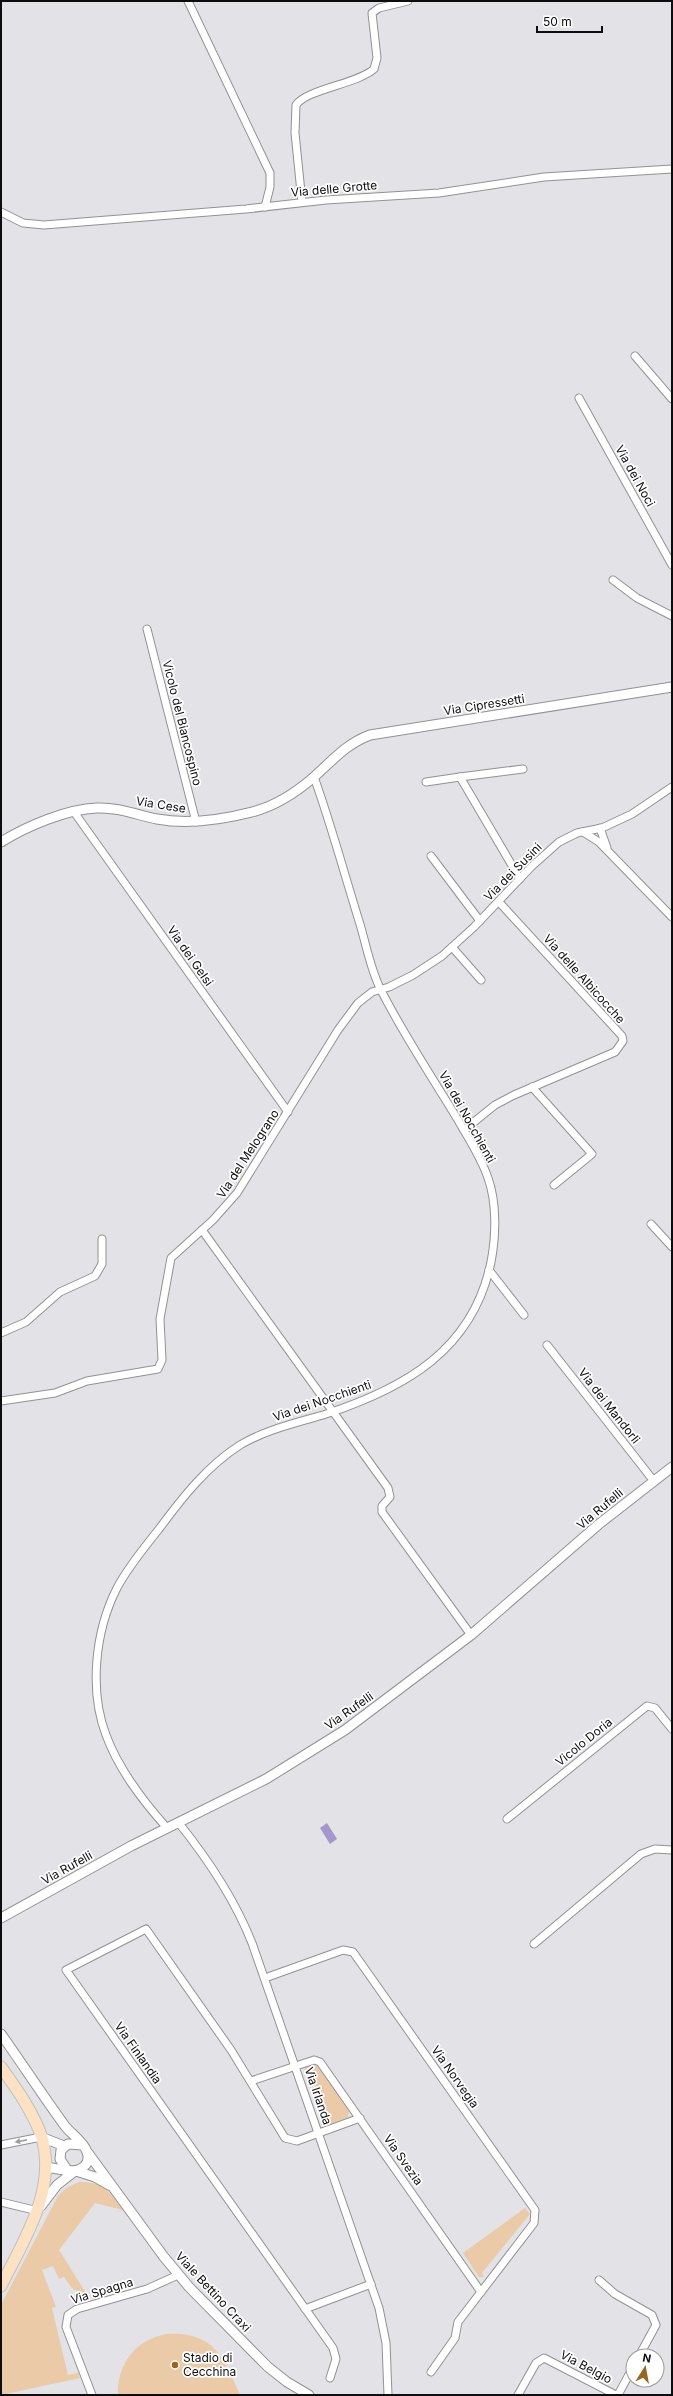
<svg xmlns="http://www.w3.org/2000/svg" width="673" height="2396" font-family="Inter,sans-serif">
<style>
.green{fill:#eacaa7}
.water{fill:#a397ce}
.lines{fill:none;stroke-linecap:round;stroke-linejoin:round}
.minor-casing{stroke:#929295;stroke-width:9}
.tertiary-casing{stroke:#929295;stroke-width:11}
.primary-casing{stroke:#c0c0c0;stroke-width:13}
.minor{stroke:#fff;stroke-width:7}
.tertiary{stroke:#fff;stroke-width:9}
.primary{stroke:#fce1c3;stroke-width:11}
.oneway{fill:#9e9e9f}
.poi-dot{fill:#9b651d;stroke:#fff;stroke-width:1.5}
.labels{text-anchor:middle;stroke-width:3.5;stroke-linejoin:round;paint-order:stroke}
.street-label{font-size:12px;fill:#0d0d0e;stroke:#fff}
.poi-label{font-size:12px;fill:#0d0d0e;stroke:#fff;text-anchor:start}
</style>
<rect width="100%" height="100%" fill="#e3e2e6"/>
<g class="green">
<path d="M313,2064L322,2069L349,2110L348,2117L326,2126L323,2118L327,2116L311,2074L306,2072L304,2067Z"/>
<path d="M79,2182C105,2182 108,2190 123,2210L95,2203L59,2250L89,2298L75,2301L74,2298L84,2294L72,2288L64,2277L59,2279L53,2266L42,2270L56,2307L52,2308L68,2375L78,2373L80,2378L1,2395V2305L58,2196L66,2188Z"/>
<path d="M525,2208L530,2214L482,2273L484,2277H479L463,2253Z"/>
<path d="M167,2334C214,2331 224,2358 240,2395H118C117,2364 136,2339 167,2334Z"/>
</g>
<path class="water" d="M327,1823L337,1839L330,1844L320,1828Z"/>
<g class="lines">
<defs>
<g id="minor">
<path d="M188,1L270,173V187L265,207"/>
<path d="M302,202L295,133L296,105C307,89 357,84 374,69L377,58L372,13L379,8L408,1"/>
<path d="M1,212L23,223L44,225L246,209L326,200L439,193L544,177L672,169"/>
<path d="M635,356L672,399"/>
<path d="M579,398L672,565"/>
<path d="M613,580L637,598L672,616"/>
<path d="M147,629L196,822"/>
<path d="M426,782L460,777"/>
<path d="M74,812L288,1112"/>
<path d="M600,828L607,848"/>
<path d="M583,832L599,842L672,917"/>
<path d="M431,856L480,921"/>
<path d="M520,879L460,777L523,769"/>
<path d="M452,947L481,980"/>
<path d="M532,1087L592,1154L554,1185"/>
<path d="M464,1130L495,1105L514,1095L615,1052L623,1041L622,1036L499,902"/>
<path d="M651,1224L672,1247"/>
<path d="M202,1230L388,1488L390,1497L382,1506V1512L471,1635"/>
<path d="M489,1270L524,1315"/>
<path d="M1,1333L26,1322L60,1292L95,1276L102,1264V1239"/>
<path d="M547,1345L653,1480"/>
<path d="M1,1401L55,1393L87,1381L158,1369L162,1360L160,1319L171,1258L213,1220L237,1193L338,1030L358,1003L372,992L389,987L413,975L442,956L474,927L531,867L559,842L577,833L602,828L632,814L672,787"/>
<path d="M507,1819L647,1706L655,1708L672,1729"/>
<path d="M178,1822C207,1858 235,1900 252,1943L379,2308L386,2343L388,2395"/>
<path d="M167,1828C142,1800 119,1770 106,1735C89,1690 95,1631 117,1588C128,1567 144,1548 159,1529C182,1498 207,1466 240,1445C267,1429 297,1423 326,1414C405,1388 473,1350 491,1262C496,1236 497,1203 488,1178C481,1157 468,1138 458,1120C432,1077 403,1034 381,990C370,969 366,943 359,921C344,873 331,824 314,777"/>
<path d="M534,1944L641,1854L655,1849L672,1850"/>
<path d="M265,1978L343,1950L353,1952L535,2210L534,2223L458,2322L455,2338L431,2372"/>
<path d="M251,2081L314,2060L320,2062L481,2292"/>
<path d="M1,2145L41,2137"/>
<path d="M1,2202L38,2211"/>
<path d="M599,2280L615,2294L652,2315L656,2325L639,2356"/>
<path d="M305,2309L371,2284"/>
<path d="M330,2378L336,2359L333,2348L66,1970L146,1929L231,2050L285,2138L297,2141L360,2118"/>
<path d="M92,2395L66,2327L68,2315L77,2309L147,2289L178,2275"/>
<path d="M518,2395L536,2363L544,2358L616,2395"/>
<path d="M618,2395L633,2367"/>
</g>
<g id="tertiary">
<path d="M1,842C27,826 67,809 97,808C118,807 137,815 157,819C189,825 221,820 252,812C275,806 297,792 315,776C333,760 346,744 370,735L672,687"/>
<path d="M1,1918L131,1846L266,1779L345,1730L471,1635L599,1524L672,1467"/>
<path d="M1,2034C23,2065 43,2096 65,2126C71,2134 84,2142 87,2152C92,2165 79,2173 67,2170L60,2159L61,2150L68,2144L82,2145"/>
<path d="M41,2137L64,2146"/>
<path d="M88,2153L164,2257L189,2287L268,2367L287,2382L309,2395"/>
<path d="M46,2167L70,2171"/>
<path d="M76,2171L95,2177L109,2185"/>
<path d="M41,2206L57,2185L75,2171"/>
</g>
<path id="primary" d="M1,2067C16,2088 34,2113 42,2138C57,2191 23,2241 1,2286"/>
</defs>
<use href="#minor" class="minor-casing"/>
<use href="#tertiary" class="tertiary-casing"/>
<use href="#primary" class="primary-casing"/>
<use href="#minor" class="minor"/>
<use href="#tertiary" class="tertiary"/>
<use href="#primary" class="primary"/>
</g>
<defs><path id="oneway-solid" d="M-6-.8H1V-3.2L6.5 0L1 3.2V.8H-6Z"/></defs>
<use class="oneway" href="#oneway-solid" transform="translate(21 2141) rotate(169)"/>
<circle class="poi-dot" cx="175" cy="2365" r="4"/>
<g class="labels">
<g class="street-label">
<text transform="translate(334 189) rotate(-5)" y="4">Via delle Grotte</text>
<text transform="translate(635 476) rotate(61)" y="4">Via dei Noci</text>
<text transform="translate(484 705) rotate(-9)" y="4">Via Cipressetti</text>
<text transform="translate(182 723) rotate(76)" y="4">Vicolo del Biancospino</text>
<text transform="translate(161 805) rotate(9)" y="4">Via Cese</text>
<text transform="translate(513 872) rotate(-45)" y="4">Via dei Susini</text>
<text transform="translate(190 956) rotate(55)" y="4">Via dei Gelsi</text>
<text transform="translate(584 979) rotate(48)" y="4">Via delle Albicocche</text>
<text transform="translate(467 1117) rotate(61)" y="4">Via dei Nocchienti</text>
<text transform="translate(248 1154) rotate(-57)" y="4">Via del Melograno</text>
<text transform="translate(322 1401) rotate(-19)" y="4">Via dei Nocchienti</text>
<text transform="translate(609 1406) rotate(52)" y="4">Via dei Mandorli</text>
<text transform="translate(600 1509) rotate(-40)" y="4">Via Rufelli</text>
<text transform="translate(349 1711) rotate(-35)" y="4">Via Rufelli</text>
<text transform="translate(584 1742) rotate(-39)" y="4">Vicolo Doria</text>
<text transform="translate(67 1868) rotate(-29)" y="4">Via Rufelli</text>
<text transform="translate(138 2053) rotate(55)" y="4">Via Finlandia</text>
<text transform="translate(455 2077) rotate(55)" y="4">Via Norvegia</text>
<text transform="translate(318 2096) rotate(71)" y="4">Via Irlanda</text>
<text transform="translate(403 2160) rotate(55)" y="4">Via Svezia</text>
<text transform="translate(102 2291) rotate(-17)" y="4">Via Spagna</text>
<text transform="translate(213 2292) rotate(47)" y="4">Viale Bettino Craxi</text>
<text transform="translate(586 2367) rotate(28)" y="4">Via Belgio</text>
</g>
<g class="poi-label">
<text x="183" y="2362">Stadio di<tspan x="183" dy="14">Cecchina</tspan></text>
</g>
</g>
<rect width="673" height="2396" fill="none" stroke="#0d0d0e" stroke-width="4"/>
<g transform="translate(645 2368) rotate(11)"><circle r="19" fill="#ffffff" stroke="#9e9e9f"/>
<path d="M0-3L7 15L0 10L-7 15Z" fill="#9b651d"/>
<text y="-6" font-size="11" font-weight="bold" text-anchor="middle" fill="#0d0d0e">N</text>
</g>
<path d="M537 26v6h65v-6" fill="none" stroke="#0d0d0e" stroke-width="2"/>
<text x="543" y="26" font-size="12" fill="#0d0d0e" stroke="#ffffff" stroke-width="3" paint-order="stroke">50 m</text>
</svg>
